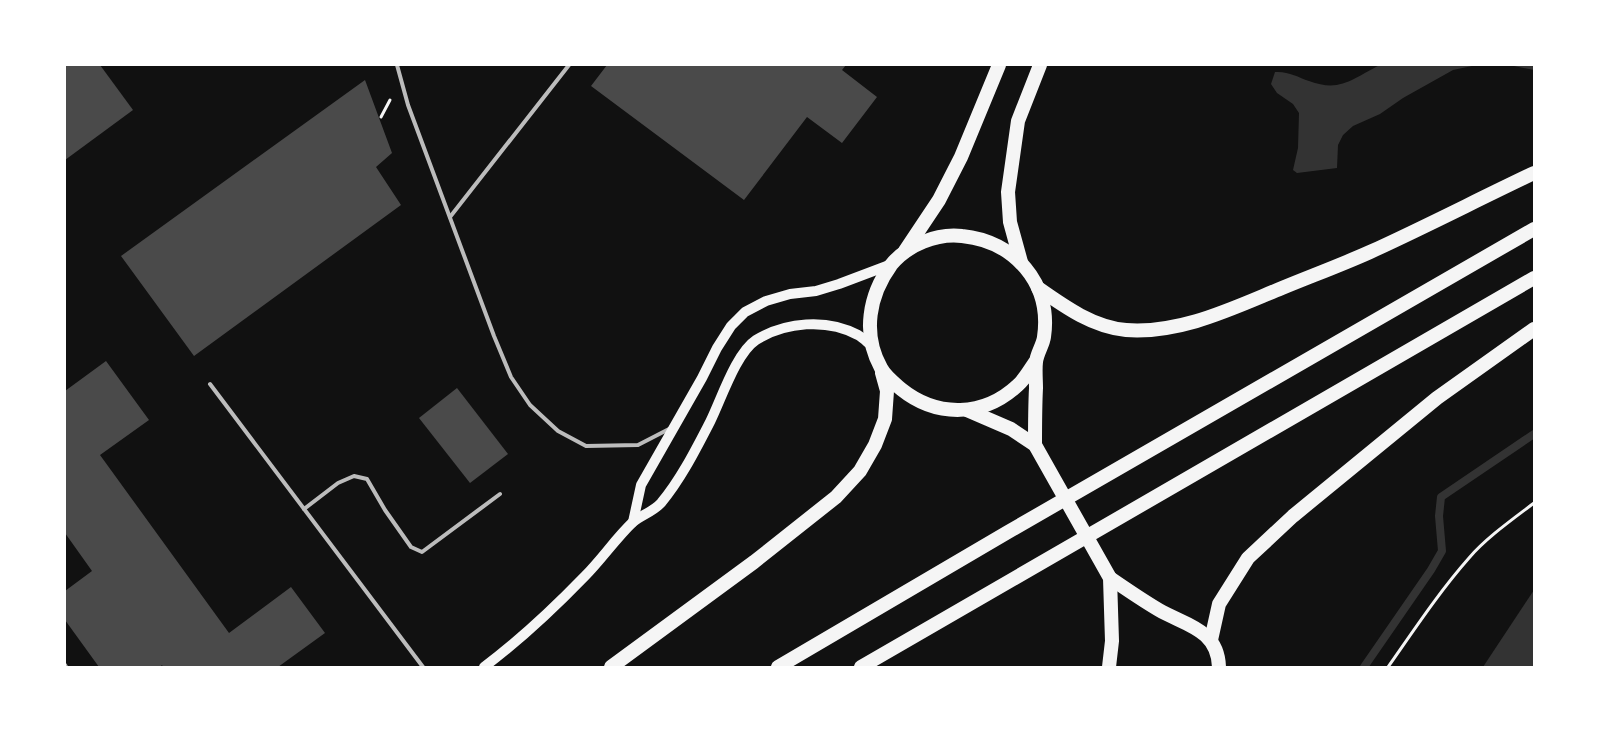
<svg xmlns="http://www.w3.org/2000/svg" width="1599" height="732" font-family="'Sofia Sans Condensed',sans-serif">
<style>
.water{fill:#333}
.lines{fill:none;stroke-linecap:round;stroke-linejoin:round}
.stream{stroke:#333;stroke-width:8}
.building{fill:#4a4a4a}
.path{stroke:#f5f5f5;stroke-width:3}
.service{stroke:#bcbcbc;stroke-width:4}
.secondary{stroke:#f5f5f5;stroke-width:10}
.trunk{stroke:#f5f5f5;stroke-width:14}
</style>
<rect width="100%" height="100%" fill="#111"/>
<g class="water">
<path d="M1380,65H1534V70L1509,65L1472,66L1453,70L1403,98L1380,114L1353,126L1343,135L1338,145L1337,168L1297,173L1293,170L1298,148L1299,113L1293,104L1277,93L1271,84L1275,72C1288,71 1298,77 1309,81C1341,93 1353,78 1380,65Z"/>
<path d="M1534,590V667H1483Z"/>
</g>
<g class="lines">
<path class="stream" d="M1364,667L1431,570L1442,551L1439,516L1441,497L1534,434"/>
</g>
<g class="building">
<path d="M65,65H100L133,110L65,160Z"/>
<path d="M607,65H846L842,70L877,97L842,143L807,117L744,200L591,86Z"/>
<path d="M365,80L392,153L376,167L401,205L194,356L121,256Z"/>
<path d="M106,361L149,420L100,455L229,633L291,587L325,633L278,667H163L162,665L160,667H99L65,620V591L92,571L65,533V391Z"/>
<path d="M457,388L508,454L470,483L419,418Z"/>
</g>
<g class="lines">
<g class="path">
<path d="M381,117L390,100"/>
<path d="M1388,667C1414,630 1439,592 1469,558C1486,538 1513,519 1534,503"/>
</g>
<g class="service">
<path d="M397,65L408,105L494,336L511,377L530,405L558,431L586,446L638,445L671,428"/>
<path d="M450,217L569,65"/>
<path d="M210,384L423,667"/>
<path d="M304,509L338,483L354,476L367,479L385,510L411,547L422,552L500,494"/>
<path d="M65,665L66,667"/>
</g>
<g class="secondary">
<path d="M633,522L641,485L702,378L717,348L731,326L745,312L766,301L790,294L816,291L839,284L892,264"/>
<path d="M484,667C520,640 554,608 585,576C602,559 616,538 633,522C642,515 654,511 661,503C681,479 696,449 710,422C721,400 736,353 756,340C785,322 827,318 858,335C863,338 868,343 872,346"/>
</g>
<g class="trunk">
<path d="M905,251L939,200L961,157L999,65"/>
<path d="M1021,262L1010,222L1008,192L1018,121L1040,65"/>
<path d="M1038,288C1065,307 1093,327 1126,330C1181,334 1233,308 1282,288C1311,276 1341,265 1370,252C1425,227 1479,199 1534,173"/>
<path d="M967,410L1011,429L1035,445L1110,578L1112,641L1109,667"/>
<path d="M1035,445C1035,426 1035,407 1036,388C1036,380 1035,370 1036,362C1037,353 1043,345 1044,337C1052,283 1014,241 962,236C937,233 907,245 891,265C869,295 862,334 881,368C885,376 894,383 901,389C937,418 984,417 1018,385C1025,379 1030,369 1036,361"/>
<path d="M1110,578C1126,589 1142,600 1159,610C1185,625 1218,629 1219,667"/>
<path d="M1211,640L1219,604L1248,558L1293,516L1437,398L1534,329"/>
<path d="M611,667L754,562L836,497L860,471L875,445L885,419L887,391L882,373"/>
<path d="M778,667L1008,532L1534,229"/>
<path d="M861,667L1534,278"/>
</g>
</g>
<rect width="1599" height="732" fill="none" stroke="#ffffff" stroke-width="132"/>
</svg>
